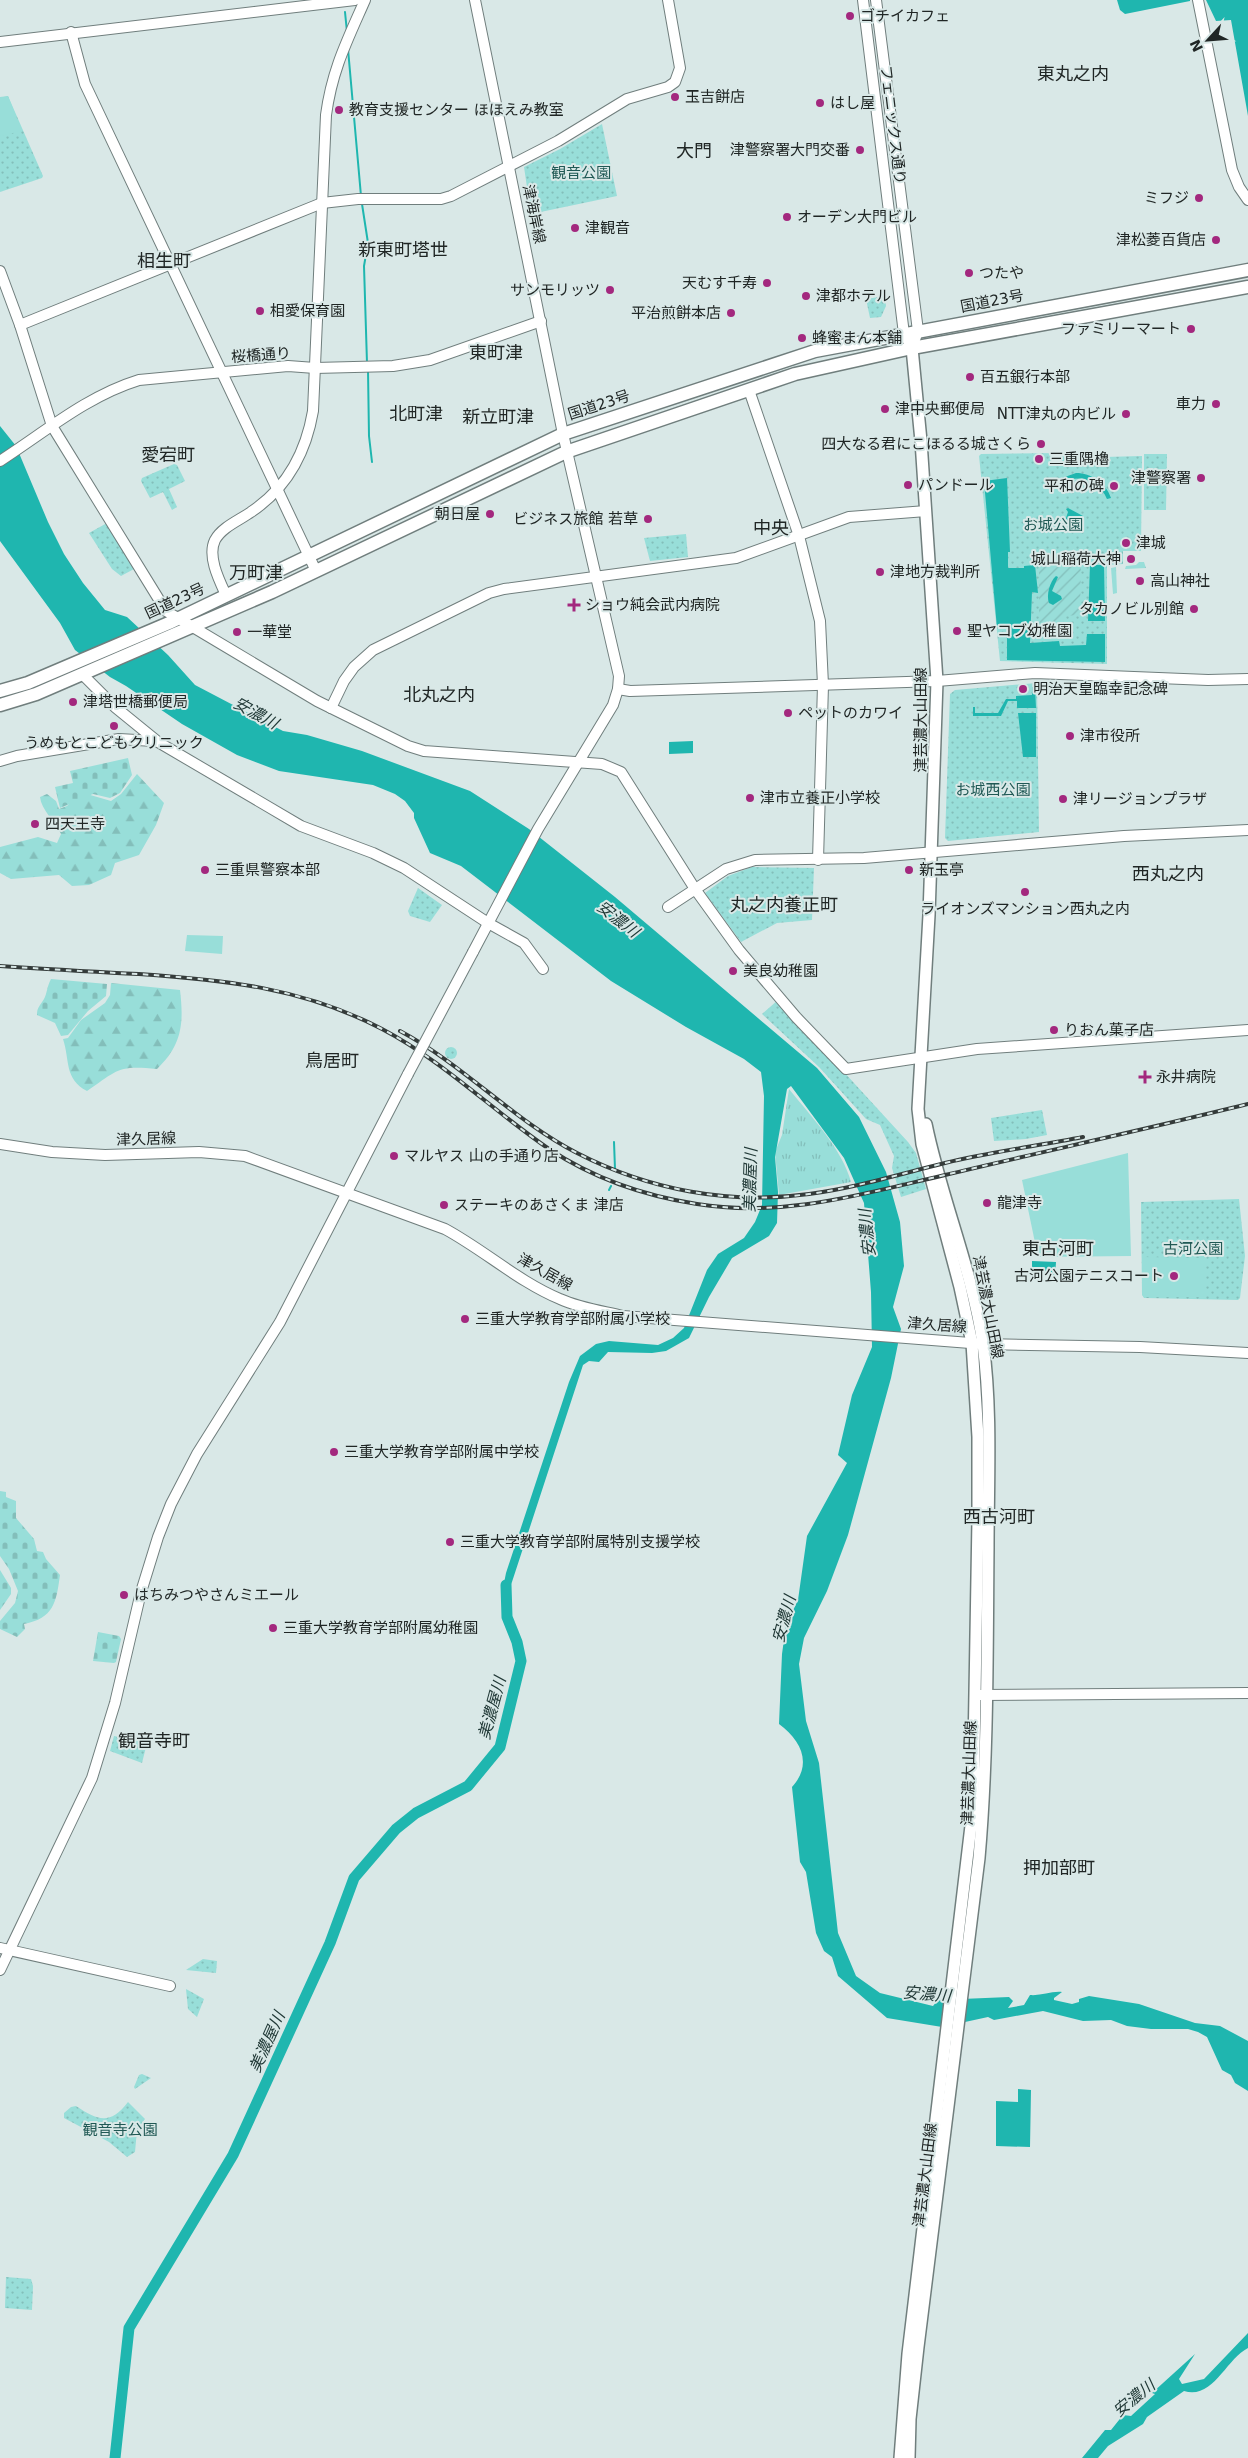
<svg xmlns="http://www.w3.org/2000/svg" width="1248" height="2458" font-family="'DejaVu Sans','Noto Sans JP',sans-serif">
	<defs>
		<pattern id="grass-tufts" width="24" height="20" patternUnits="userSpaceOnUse" patternTransform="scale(1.25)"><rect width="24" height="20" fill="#98ded9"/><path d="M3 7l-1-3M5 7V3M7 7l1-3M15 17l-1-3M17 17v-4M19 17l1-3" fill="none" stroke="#83beba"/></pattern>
		<pattern id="forest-firs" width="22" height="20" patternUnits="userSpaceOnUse" patternTransform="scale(1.25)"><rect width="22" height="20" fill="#98ded9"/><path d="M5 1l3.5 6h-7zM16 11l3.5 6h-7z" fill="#83beba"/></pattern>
		<pattern id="cemetery-stones" width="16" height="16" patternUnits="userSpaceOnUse" patternTransform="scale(1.25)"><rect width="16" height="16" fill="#98ded9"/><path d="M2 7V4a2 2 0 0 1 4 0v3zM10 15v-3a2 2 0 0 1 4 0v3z" fill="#83beba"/></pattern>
		<pattern id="park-dots" width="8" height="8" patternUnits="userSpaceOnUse" patternTransform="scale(1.25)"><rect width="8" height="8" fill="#98ded9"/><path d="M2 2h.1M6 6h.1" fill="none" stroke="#83beba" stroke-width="1.8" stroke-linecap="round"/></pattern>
		<pattern id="garden-furrows" width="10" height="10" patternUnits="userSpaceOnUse" patternTransform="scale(1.25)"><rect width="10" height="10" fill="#98ded9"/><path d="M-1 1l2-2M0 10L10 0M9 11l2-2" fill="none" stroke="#83beba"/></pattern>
	</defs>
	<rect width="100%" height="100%" fill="#d9e8e7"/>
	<path fill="url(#grass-tufts)" d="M789,1089C810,1115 843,1150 851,1182L779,1195L775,1152L782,1135Z"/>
	<g fill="url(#forest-firs)">
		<path d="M1139,562H1144L1146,568L1125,569L1126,566L1136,565Z"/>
		<path d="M1116,567L1117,593L1113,594L1111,568Z"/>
		<path d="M137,774L164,803L156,825L139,855L115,863L111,875L89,885L72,886L59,875L11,879L0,873V847L38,837L57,843L61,834C56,822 41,810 40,797L47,794L56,801L59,809L67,806L80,792L111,801L121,794Z"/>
		<path d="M111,983L180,990C184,1024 182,1045 157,1069C117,1065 118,1070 87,1091C64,1079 70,1060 63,1039L68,1038L81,1020L105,1003L110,995Z"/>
	</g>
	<g fill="url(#cemetery-stones)">
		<path d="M128,758L132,775L120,793L110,798L93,794L60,808L55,787L73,783L70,771Z"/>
		<path d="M51,979L107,984L106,996L88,1011L68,1035L61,1036L55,1023L37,1015C37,1007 40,1006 44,999C47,994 47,986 51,979Z"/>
		<path d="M0,1491L6,1492V1497L16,1501V1518L34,1539L37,1551L43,1552L46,1559L60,1575C56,1603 54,1618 24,1624L25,1629L17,1637L0,1629V1621L15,1603L18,1591L9,1569L0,1556Z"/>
		<path d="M0,1570L11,1588V1594L0,1610Z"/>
		<path d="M98,1632L119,1636L121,1639L116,1662L114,1663L93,1661Z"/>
	</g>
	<g fill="url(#park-dots)">
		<path d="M8,96L43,176L42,178L0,192V97Z"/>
		<path d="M602,124L617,196L531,214L524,167L560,149Z"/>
		<path d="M885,296L886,306L881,317L870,318L866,299Z"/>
		<path d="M1061,453L1066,458L1142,456L1141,551H1123V564L1107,565V664L1000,661L979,456L981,454Z"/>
		<path d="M1144,454H1167L1166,510H1144Z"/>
		<path d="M174,464L177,465L185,481L169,489L177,507L172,510L163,492L150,498L141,481L142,478Z"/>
		<path d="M107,523L134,569L121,576L112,569L89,533Z"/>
		<path d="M686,534L688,557L650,561L644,538Z"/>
		<path d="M1037,683L1039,832L948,841L945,838L950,694L955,690Z"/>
		<path d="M752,867L814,868L812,920L777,923L741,942L705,893L728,876Z"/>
		<path d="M418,888L442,905L430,922L410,916L408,911Z"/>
		<path d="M778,1000L908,1142L916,1153L926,1189L901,1197L892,1168L894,1156L880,1125L866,1119L819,1067L762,1014Z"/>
		<circle cx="451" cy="1053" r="6"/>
		<path d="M1042,1110L1047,1135L1026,1139L994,1141L991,1118Z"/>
		<path d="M1239,1199L1245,1256L1240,1298L1238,1300L1144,1298L1142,1295L1141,1202Z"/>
		<path d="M114,1736L144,1742L143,1746L146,1747L142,1763L110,1751Z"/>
		<path d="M203,1959L217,1961L216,1973L186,1970Z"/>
		<path d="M186,1989L204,1999L197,2017L188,2009Z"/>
		<path d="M142,2074L151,2078L135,2089L134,2087L139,2075Z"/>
		<path d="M128,2102L145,2119L137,2130L135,2152L127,2157L109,2142L64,2118V2113L71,2107L76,2106C97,2120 110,2126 128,2102Z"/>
		<path d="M6,2277L31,2279L33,2286L32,2310L5,2308Z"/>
	</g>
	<path fill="url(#garden-furrows)" d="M1081,564L1080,615L1063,616L1064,634L1039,633V567Z"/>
	<g fill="#98ded9">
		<path d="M8,96L22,131L0,136V98Z"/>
		<path d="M187,935L223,936L222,954L185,951Z"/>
		<path d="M1128,1153L1131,1256L1038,1257L1022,1180Z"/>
		<path d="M1142,1257L1206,1258V1297H1144L1142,1294Z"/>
	</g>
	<g fill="#1fb6af">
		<path d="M1117,0H1190V1L1125,14L1120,10Z"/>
		<path d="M1206,0H1248V116L1231,20L1216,21Z"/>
		<path d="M0,426L16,446L48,522L64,554L83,583L105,610L127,617L168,655L195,685L283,731L307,735L362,751L470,791L529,829L615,897L817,1068L859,1117L886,1172L900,1222L904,1266L893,1307L901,1329L891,1378L848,1535L827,1591L804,1638L799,1664L806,1721L819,1763L838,1933L856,1976L880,1993L933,2006L938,2000L1009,1997L1013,2001L1008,2008L1024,2005L1030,1995C1041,1996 1051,1991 1062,1992L1054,1998V2000L1072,2004L1079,2002V1999L1089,1996L1139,2004L1195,2023L1220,2026L1248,2041V2091L1235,2083L1231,2075L1222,2070L1207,2037L1198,2032L1188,2029H1151L1127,2026L1111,2020L1083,2021L1043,2011L994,2020L988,2017L942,2027L887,2018L838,1976L832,1957L824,1951L816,1933L806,1872L800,1862L792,1787C813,1764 801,1740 779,1724L782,1654L786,1625L798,1600L807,1536L847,1463L838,1455L852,1395L872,1347L871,1292L864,1203L844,1158L791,1086L787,1089L775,1157L778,1192L777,1223L769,1236L732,1258L709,1297L689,1338L666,1351L652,1353L608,1352L599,1362L589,1361L583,1365L510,1588L509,1599L501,1598L506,1573L569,1382L580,1356L596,1344L609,1341L658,1345L673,1338L684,1328L707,1270L718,1254L744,1238L755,1222L762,1205L764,1096L761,1072L744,1059L686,1027L611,981L461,866L430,853L414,818V813L405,801L395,794L373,785L279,771L237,755L182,724L126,686L110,677L75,650L60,623L0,541Z"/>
		<path d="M1076,473C1091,473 1106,483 1111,498L1107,499C1100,482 1081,473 1064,482L1062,478Z"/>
		<path d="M1007,478L1010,552H1008V568H1024V566L1035,565L1038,593L1032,592L1030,643L1059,641L1060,646L1086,645L1087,634H1105V662L1007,660V628H997L984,481Z"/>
		<path d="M1068,508L1083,516V519L1068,527L1066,518L1068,512L1066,509Z"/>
		<path d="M1090,565H1104L1105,621H1088Z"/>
		<path d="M1056,576L1058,577L1052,591L1061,596L1062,599L1053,605L1049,603C1046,595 1050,581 1056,576Z"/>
		<path d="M1032,687H1035L1036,708H1017V701H1008L1001,716H973V707H975V713H998L1006,699H1016V696L1032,695Z"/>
		<path d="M1018,713H1036V757H1023Z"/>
		<path d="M693,741V753L669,754V742Z"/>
		<path d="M1032,1261L1056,1262L1055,1276L1032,1275Z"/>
		<path d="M1018,2089L1031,2090L1030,2147L996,2146V2101L1018,2102Z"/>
		<path d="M1248,2333V2348C1226,2359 1213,2400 1184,2391L1147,2417L1143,2424L1108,2446L1098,2458H1082L1105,2430H1111L1123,2415L1131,2416L1155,2394L1152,2393L1195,2354L1179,2379L1182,2384L1204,2379Z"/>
	</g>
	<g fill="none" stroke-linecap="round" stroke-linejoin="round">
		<g stroke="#1fb6af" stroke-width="2">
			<path d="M345,12L347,32"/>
			<path d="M348,49L361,196"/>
			<path d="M362,204L368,243L364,266L367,363"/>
			<path d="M368,370L369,436L372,462"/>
			<path d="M614,1142L615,1169"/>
			<path d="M609,1190L611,1186"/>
		</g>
		<path stroke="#1fb6af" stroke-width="11" d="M115,2458L129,2328L233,2155L330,1943L354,1878L396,1829L416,1813L468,1786L500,1747L521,1661L517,1642L507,1617L506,1585"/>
		<g stroke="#707e7d" stroke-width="12">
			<g id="secondary">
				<path d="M863,0L904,334L912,348"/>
				<path d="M876,0L918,331L912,348"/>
				<path d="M1198,0L1232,170L1239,187L1248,200"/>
				<path d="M71,32L85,84L316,571"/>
				<path d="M0,42L355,0"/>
				<path d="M0,271L20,325L52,426L166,611L317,701L408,746L424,751L602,764L621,772L695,889L739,950L796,1017L846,1069L977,1049L1248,1030"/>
				<path d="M20,325L322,203L358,199H441L451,196L558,141L627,99L668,87L675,82L680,68L668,0"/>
				<path d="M749,390L799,536L820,621L823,685L818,860"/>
				<path d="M0,461C45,432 87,396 139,380L288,366L315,368L393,366L430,360L541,321"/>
				<path d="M226,595C219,580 207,556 215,540C222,527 240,520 251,512C287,488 306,452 313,411L326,115C332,70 347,41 365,0"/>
				<path d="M82,674L115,707L158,742L301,826L373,853L404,868L488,923L524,943L543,969"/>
				<path d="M618,689L630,691L937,681L1035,673L1208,680L1248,679"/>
				<path d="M331,708L344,681L354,667L373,650L489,593L504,589L736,558L849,517L926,511"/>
				<path d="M0,761L17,756L119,739L154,741"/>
				<path d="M668,907L726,869L755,860L864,858L1124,836L1248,830"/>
				<path d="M473,952L538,829L613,705L618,689L619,676L563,434L475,0"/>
				<path d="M0,1144L52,1152L105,1155L199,1152L245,1156L445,1229C484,1250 519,1282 560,1299C580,1308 602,1311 623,1316L983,1344L1140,1347L1248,1353"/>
				<path d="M979,1695L1248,1693"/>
				<path d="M0,1948L170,1986"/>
				<path d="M0,1970L92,1778L115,1703L141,1592L158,1537L171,1504L197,1454L280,1322L408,1074"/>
			</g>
		</g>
		<g stroke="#707e7d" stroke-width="14">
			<g id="primary">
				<path d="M900,2458L908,2354L973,1809L978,1519V1437L972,1343L960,1287L922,1144L918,1109L929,915L937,681L921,441L912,348"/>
				<path d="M909,2458L910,2419L918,2347L979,1858C988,1755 987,1651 988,1548C988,1481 992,1410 983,1344C972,1269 941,1198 926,1124"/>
			</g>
		</g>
		<g stroke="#707e7d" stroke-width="15">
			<g id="highway">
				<path d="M0,691L28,683L169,623L563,434L815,351L1248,270"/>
				<path d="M0,705L36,694L272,592L566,452L795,374L912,348L1248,287"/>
			</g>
		</g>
		<use href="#secondary" stroke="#fff" stroke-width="10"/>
		<use href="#primary" stroke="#fff" stroke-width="11"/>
		<use href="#highway" stroke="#fff" stroke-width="12"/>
		<g stroke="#343b3a" stroke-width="4">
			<g id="rail">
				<path d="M0,966C46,969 93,972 139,974C226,980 304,988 382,1029C443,1061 492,1110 549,1149C593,1178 645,1196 697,1204C783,1218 862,1194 945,1175C1046,1151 1147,1129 1248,1104"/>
				<path d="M400,1031C464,1065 513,1120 577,1153C649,1190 729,1205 809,1194C855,1188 900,1174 945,1163C991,1152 1037,1146 1083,1137"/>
			</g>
		</g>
		<use href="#rail" stroke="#d9e8e7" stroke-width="2" stroke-dasharray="5.5" stroke-linecap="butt"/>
		<g stroke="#707e7d" stroke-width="12" stroke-linecap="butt">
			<path id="secondary-bridge" d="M408,1074L473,952"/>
		</g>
		<use href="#secondary-bridge" stroke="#fff" stroke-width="10"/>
	</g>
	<g fill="#a3287e" stroke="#d9e8e7" stroke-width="2">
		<circle cx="850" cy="16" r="5"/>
		<circle cx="675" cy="97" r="5"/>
		<circle cx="820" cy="103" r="5"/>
		<circle cx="339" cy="110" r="5"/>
		<circle cx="860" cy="150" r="5"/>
		<circle cx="1199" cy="198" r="5"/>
		<circle cx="787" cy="217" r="5"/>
		<circle cx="575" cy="228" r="5"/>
		<circle cx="1216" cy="240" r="5"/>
		<circle cx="969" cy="273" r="5"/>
		<circle cx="767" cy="283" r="5"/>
		<circle cx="610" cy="290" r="5"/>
		<circle cx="806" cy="296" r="5"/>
		<circle cx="260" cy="311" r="5"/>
		<circle cx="731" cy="313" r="5"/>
		<circle cx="1191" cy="329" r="5"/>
		<circle cx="802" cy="338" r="5"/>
		<circle cx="970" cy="377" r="5"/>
		<circle cx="1216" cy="404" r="5"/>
		<circle cx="885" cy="409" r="5"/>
		<circle cx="1126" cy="414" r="5"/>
		<circle cx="1041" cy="444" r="5"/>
		<circle cx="1039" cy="459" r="5"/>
		<circle cx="1201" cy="478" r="5"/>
		<circle cx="908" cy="485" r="5"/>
		<circle cx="1114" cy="486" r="5"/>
		<circle cx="490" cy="514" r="5"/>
		<circle cx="648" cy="519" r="5"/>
		<circle cx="1126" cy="543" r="5"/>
		<circle cx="1131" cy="559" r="5"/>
		<circle cx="880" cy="572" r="5"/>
		<circle cx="1140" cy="581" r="5"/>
		<path d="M571.5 597.5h5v5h5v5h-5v5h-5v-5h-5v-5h5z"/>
		<circle cx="1194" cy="609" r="5"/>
		<circle cx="957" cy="631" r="5"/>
		<circle cx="237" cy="632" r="5"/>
		<circle cx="1023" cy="689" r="5"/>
		<circle cx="73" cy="702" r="5"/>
		<circle cx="788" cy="713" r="5"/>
		<circle cx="114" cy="726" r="5"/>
		<circle cx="1070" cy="736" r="5"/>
		<circle cx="750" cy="798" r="5"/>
		<circle cx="1063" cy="799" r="5"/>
		<circle cx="35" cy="824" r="5"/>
		<circle cx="205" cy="870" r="5"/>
		<circle cx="909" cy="870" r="5"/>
		<circle cx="1025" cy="892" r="5"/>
		<circle cx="733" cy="971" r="5"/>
		<circle cx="1054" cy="1030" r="5"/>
		<path d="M1142.5 1069.5h5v5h5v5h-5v5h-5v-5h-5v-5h5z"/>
		<circle cx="394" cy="1156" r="5"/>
		<circle cx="987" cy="1203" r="5"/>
		<circle cx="444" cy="1205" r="5"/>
		<circle cx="1174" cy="1276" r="5"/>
		<circle cx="465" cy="1319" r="5"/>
		<circle cx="334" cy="1452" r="5"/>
		<circle cx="450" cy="1542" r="5"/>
		<circle cx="124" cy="1595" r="5"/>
		<circle cx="273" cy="1628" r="5"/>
	</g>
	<g text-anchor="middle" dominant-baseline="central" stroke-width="4" stroke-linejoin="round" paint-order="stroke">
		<g font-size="15" fill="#202625" stroke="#d9e8e7" text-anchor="start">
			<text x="860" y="16">ゴチイカフェ</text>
			<text x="685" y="97">玉吉餅店</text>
			<text x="830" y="103">はし屋</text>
			<text x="349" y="110">教育支援センター ほほえみ教室</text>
			<text x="850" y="150" text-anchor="end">津警察署大門交番</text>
			<text x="1189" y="198" text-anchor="end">ミフジ</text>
			<text x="797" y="217">オーデン大門ビル</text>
			<text x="585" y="228">津観音</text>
			<text x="1206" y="240" text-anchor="end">津松菱百貨店</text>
			<text x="979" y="273">つたや</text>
			<text x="757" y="283" text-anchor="end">天むす千寿</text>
			<text x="600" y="290" text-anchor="end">サンモリッツ</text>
			<text x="816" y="296">津都ホテル</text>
			<text x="270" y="311">相愛保育園</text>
			<text x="721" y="313" text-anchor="end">平治煎餅本店</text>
			<text x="1181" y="329" text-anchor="end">ファミリーマート</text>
			<text x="812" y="338">蜂蜜まん本舗</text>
			<text x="980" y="377">百五銀行本部</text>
			<text x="1206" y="404" text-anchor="end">車力</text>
			<text x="895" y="409">津中央郵便局</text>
			<text x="1116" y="414" text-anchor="end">NTT津丸の内ビル</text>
			<text x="1031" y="444" text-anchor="end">四大なる君にこほるる城さくら</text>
			<text x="1049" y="459">三重隅櫓</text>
			<text x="1191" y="478" text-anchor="end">津警察署</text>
			<text x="918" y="485">パンドール</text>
			<text x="1104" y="486" text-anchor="end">平和の碑</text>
			<text x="480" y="514" text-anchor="end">朝日屋</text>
			<text x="638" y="519" text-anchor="end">ビジネス旅館 若草</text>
			<text x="1136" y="543">津城</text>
			<text x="1121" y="559" text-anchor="end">城山稲荷大神</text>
			<text x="890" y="572">津地方裁判所</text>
			<text x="1150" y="581">高山神社</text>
			<text x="585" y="605">ショウ純会武内病院</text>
			<text x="1184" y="609" text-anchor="end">タカノビル別館</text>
			<text x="967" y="631">聖ヤコブ幼稚園</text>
			<text x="247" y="632">一華堂</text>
			<text x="1033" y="689">明治天皇臨幸記念碑</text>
			<text x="83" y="702">津塔世橋郵便局</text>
			<text x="798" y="713">ペットのカワイ</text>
			<text x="1080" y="736">津市役所</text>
			<text x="114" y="743" text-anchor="middle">うめもとこどもクリニック</text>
			<text x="760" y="798">津市立養正小学校</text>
			<text x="1073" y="799">津リージョンプラザ</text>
			<text x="45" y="824">四天王寺</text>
			<text x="215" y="870">三重県警察本部</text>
			<text x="919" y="870">新玉亭</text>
			<text x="1025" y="909" text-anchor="middle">ライオンズマンション西丸之内</text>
			<text x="743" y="971">美良幼稚園</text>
			<text x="1064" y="1030">りおん菓子店</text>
			<text x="1156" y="1077">永井病院</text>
			<text x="404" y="1156">マルヤス 山の手通り店</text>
			<text x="997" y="1203">龍津寺</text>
			<text x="454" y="1205">ステーキのあさくま 津店</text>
			<text x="1164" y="1276" text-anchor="end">古河公園テニスコート</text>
			<text x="475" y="1319">三重大学教育学部附属小学校</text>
			<text x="344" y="1452">三重大学教育学部附属中学校</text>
			<text x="460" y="1542">三重大学教育学部附属特別支援学校</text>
			<text x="134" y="1595">はちみつやさんミエール</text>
			<text x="283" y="1628">三重大学教育学部附属幼稚園</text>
		</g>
		<g font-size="15" fill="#202625" stroke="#d9e8e7">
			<text transform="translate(893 125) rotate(83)">フェニックス通り</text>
			<text transform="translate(534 214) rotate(78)">津海岸線</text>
			<text transform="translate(992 301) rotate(-11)">国道23号</text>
			<text transform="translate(261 355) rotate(-4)">桜橋通り</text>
			<text transform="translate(599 405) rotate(-18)">国道23号</text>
			<text transform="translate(175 601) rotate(-25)">国道23号</text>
			<text transform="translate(921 720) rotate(-90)">津芸濃大山田線</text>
			<text transform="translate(146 1139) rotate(-2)">津久居線</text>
			<text transform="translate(545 1272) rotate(29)">津久居線</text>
			<text transform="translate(988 1307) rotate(79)">津芸濃大山田線</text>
			<text transform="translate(937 1325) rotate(4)">津久居線</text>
			<text transform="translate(969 1773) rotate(-88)">津芸濃大山田線</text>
			<text transform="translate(925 2175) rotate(-83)">津芸濃大山田線</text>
		</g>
		<g font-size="15" fill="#205955" stroke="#d9e8e7">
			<text x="581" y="173">観音公園</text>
			<text x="1053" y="525">お城公園</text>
			<text x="993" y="790">お城西公園</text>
			<text x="1193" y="1249">古河公園</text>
			<text x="120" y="2130">観音寺公園</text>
		</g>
		<g font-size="16" font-style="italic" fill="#213937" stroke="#d9e8e7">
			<text transform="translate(256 713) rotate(29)">安濃川</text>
			<text transform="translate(618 919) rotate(38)">安濃川</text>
			<text transform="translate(750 1180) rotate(-88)">美濃屋川</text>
			<text transform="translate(867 1233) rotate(-96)">安濃川</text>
			<text transform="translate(784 1619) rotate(-75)">安濃川</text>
			<text transform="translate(492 1708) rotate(-75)">美濃屋川</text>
			<text transform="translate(927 1994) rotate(5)">安濃川</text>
			<text transform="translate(267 2042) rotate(-66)">美濃屋川</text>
			<text transform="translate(1134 2398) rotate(-39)">安濃川</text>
		</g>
		<g font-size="18" fill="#202625" stroke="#d9e8e7">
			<text x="1073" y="73">東丸之内</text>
			<text x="694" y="150">大門</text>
			<text x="403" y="249">新東町塔世</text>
			<text x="164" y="260">相生町</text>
			<text x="496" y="352">東町津</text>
			<text x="416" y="413">北町津</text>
			<text x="498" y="416">新立町津</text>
			<text x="168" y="454">愛宕町</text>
			<text x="771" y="527">中央</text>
			<text x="256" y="572">万町津</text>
			<text x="439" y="694">北丸之内</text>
			<text x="1168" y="873">西丸之内</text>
			<text x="784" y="904">丸之内養正町</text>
			<text x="332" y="1060">鳥居町</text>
			<text x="1058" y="1248">東古河町</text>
			<text x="999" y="1516">西古河町</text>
			<text x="154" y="1740">観音寺町</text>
			<text x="1059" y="1867">押加部町</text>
		</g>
	</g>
	<g transform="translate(1208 40) rotate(244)" stroke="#d9e8e7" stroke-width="4" paint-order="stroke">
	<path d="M0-4L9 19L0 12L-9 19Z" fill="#202625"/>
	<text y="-8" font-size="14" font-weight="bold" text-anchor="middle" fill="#202625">N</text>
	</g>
</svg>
